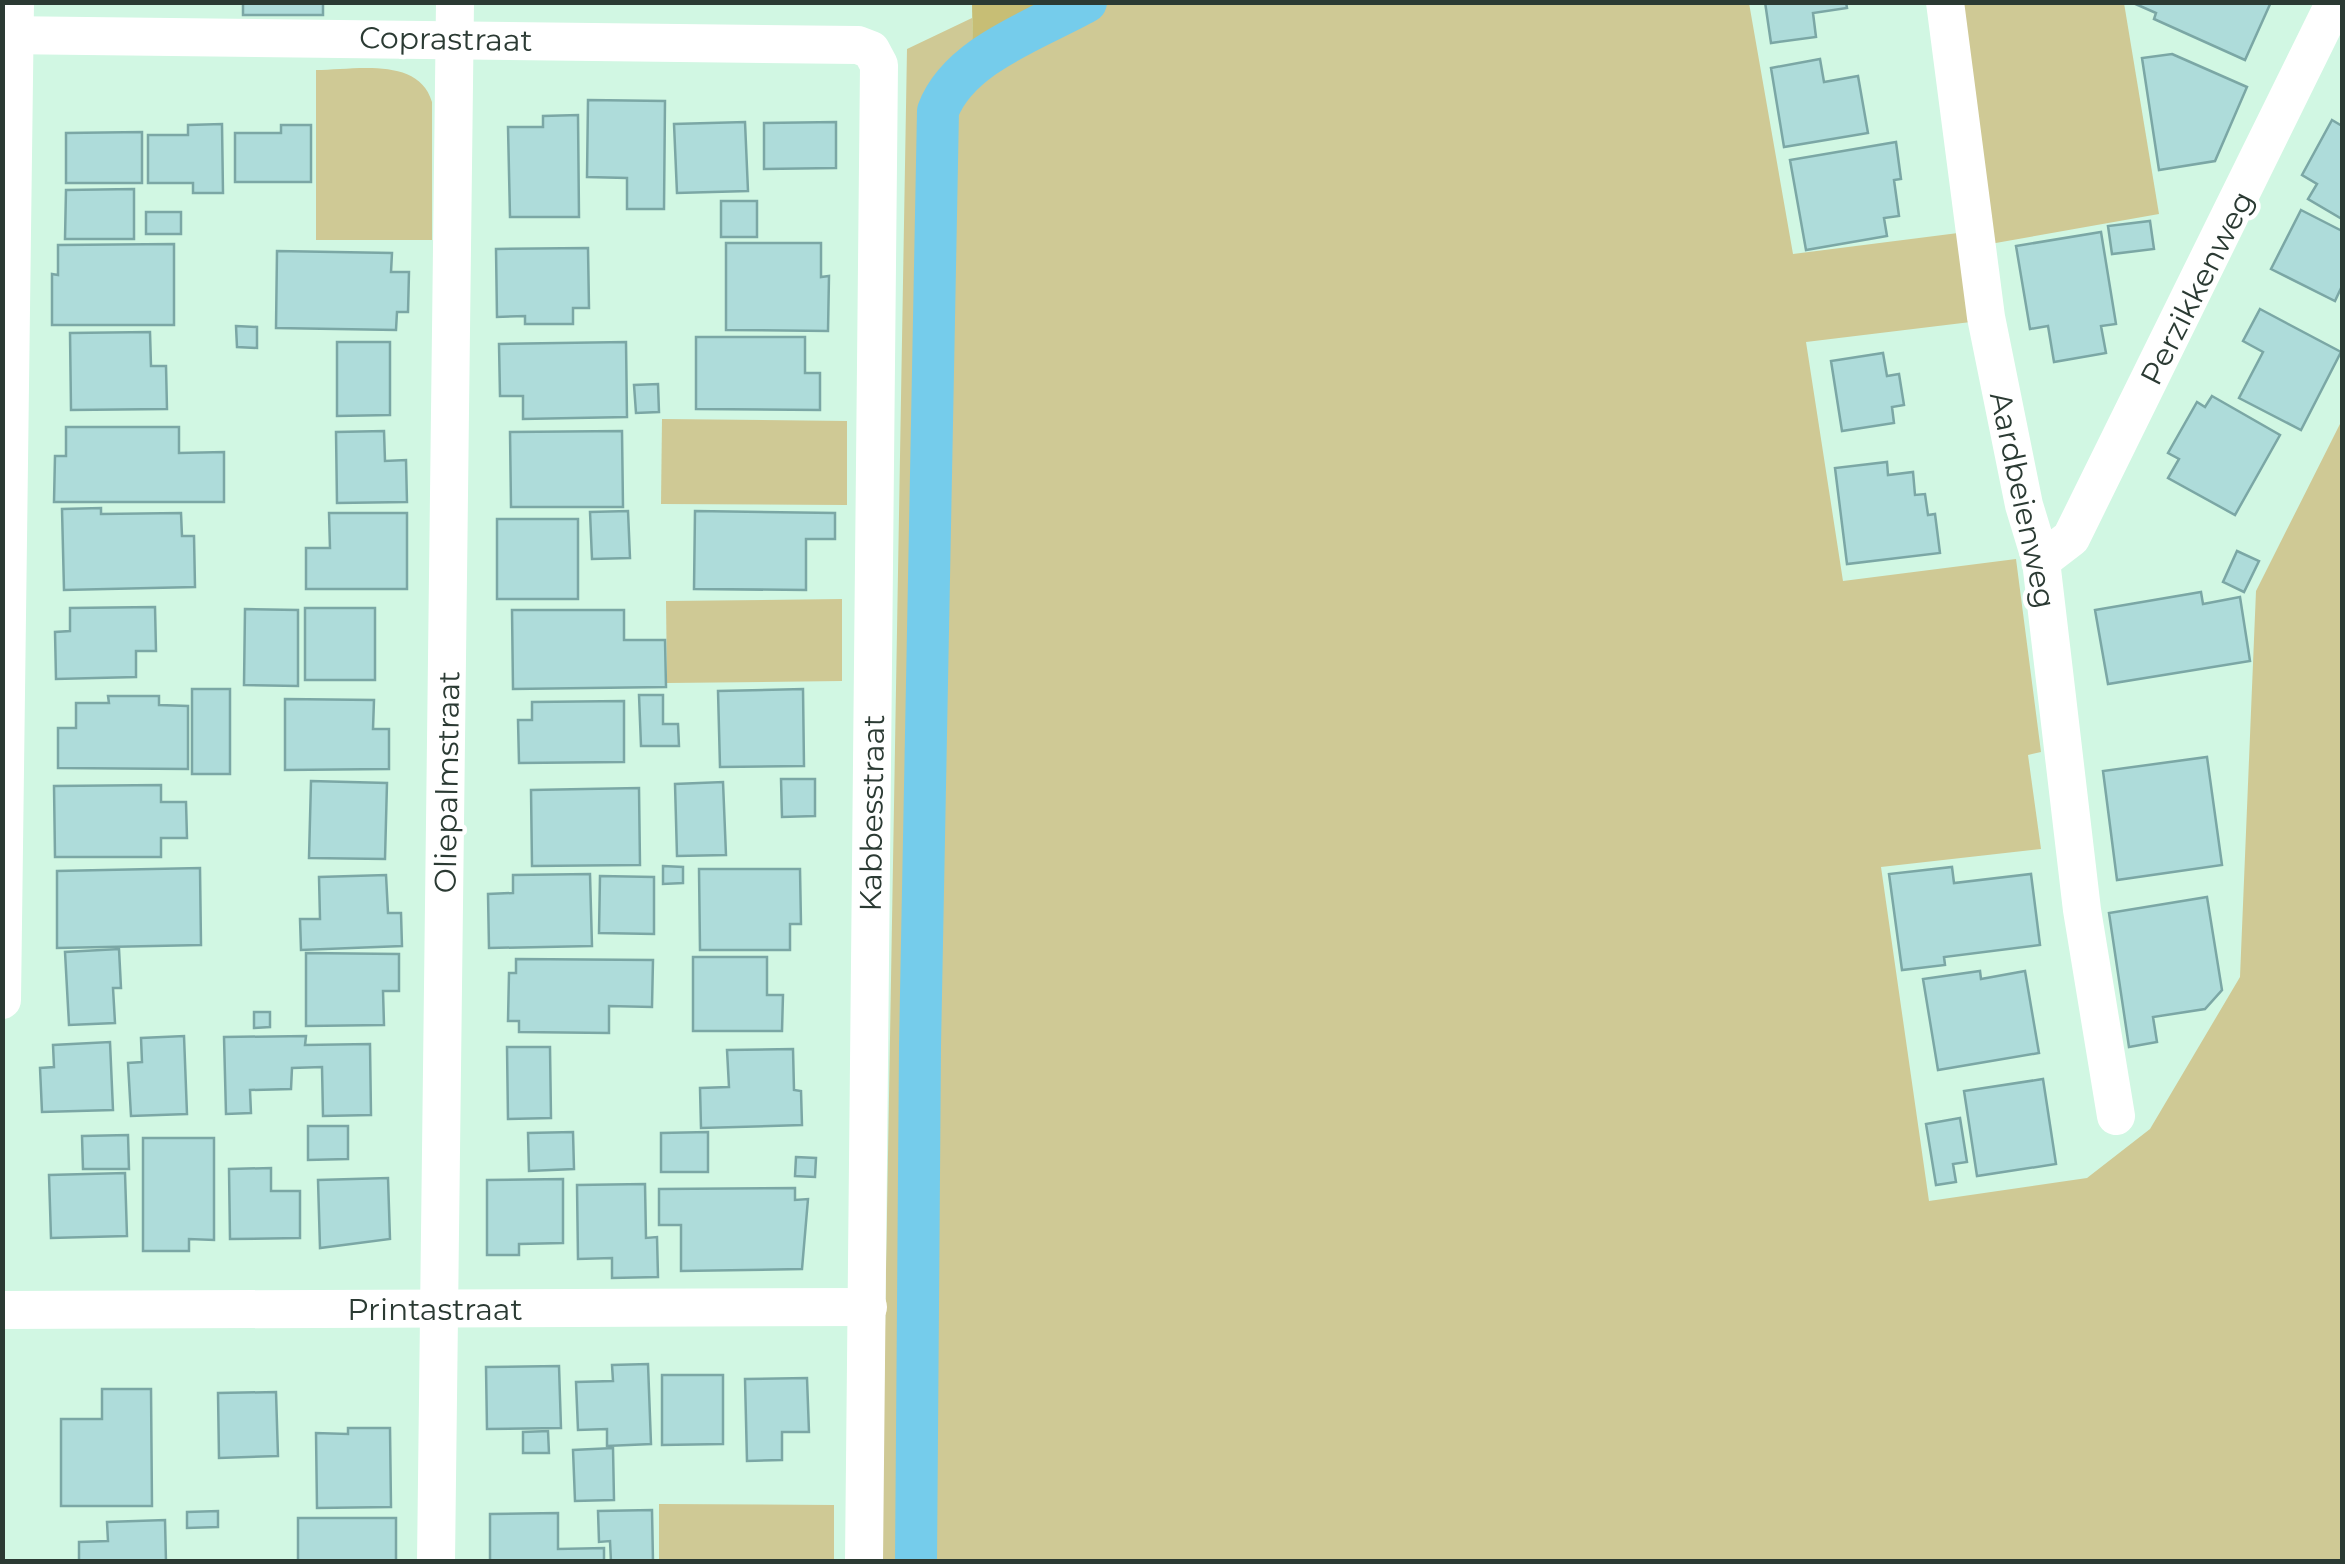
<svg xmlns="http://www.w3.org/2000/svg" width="2345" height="1564" font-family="Montserrat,sans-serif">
	<rect width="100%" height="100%" fill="#d1f7e3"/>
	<g fill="#cfc995">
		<path d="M1086,3H1749L1793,254L1966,232L1979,321L1806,342L1843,581L2016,559L2041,752L2028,755L2041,849L1881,867L1929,1201L2087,1178L2150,1129L2240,977L2256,591L2342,420V1561L881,1562L907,49L972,18L974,65Z"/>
		<path d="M1954,3H2124L2159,214L1990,244Z"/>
		<path d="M316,70C354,70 419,56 432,102V240H316Z"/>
		<path d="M662,419L847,421V505L661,504Z"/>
		<path d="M842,599V681L667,683L666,601Z"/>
		<path d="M659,1504L834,1505V1561H659Z"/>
	</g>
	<path fill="#c7be75" d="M972,3V2L1086,3L973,65Z"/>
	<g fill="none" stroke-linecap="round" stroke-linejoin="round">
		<path stroke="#75cceb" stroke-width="42" d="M916,1562L920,1046L938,111C959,55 1036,30 1086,2"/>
	</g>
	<g fill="#aedcda" stroke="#7ba7a5" stroke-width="2.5">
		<rect x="243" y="2" width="80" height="13"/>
		<path d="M1765,2H1846L1847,8L1813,13L1816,37L1771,43Z"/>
		<path d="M2131,2H2271L2245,60L2154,19L2156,13Z"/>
		<path d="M2172,54L2247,87L2215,161L2159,170L2142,58Z"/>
		<path d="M1820,59L1824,82L1858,76L1868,133L1784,147L1771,68Z"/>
		<path d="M588,100L665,101L664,209H627V178L587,177Z"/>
		<path d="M578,115L579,217H510L508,127H543V116Z"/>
		<path d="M2332,120L2342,126V219L2308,199L2317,184L2302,175Z"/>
		<path d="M745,122L748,191L677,193L674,124Z"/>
		<path d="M836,122V168L764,169V123Z"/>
		<path d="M222,124L223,193H193V183H148V135H188V125Z"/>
		<path d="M281,125H311V182H235V133H281Z"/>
		<path d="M142,132V183H66V133Z"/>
		<path d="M1896,142L1901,179L1894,180L1899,216L1884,218L1887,236L1806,250L1790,160Z"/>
		<path d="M134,189V239H65L66,190Z"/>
		<rect x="721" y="201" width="36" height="36"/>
		<path d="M2301,210L2342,231V286L2335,301L2271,269Z"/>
		<rect x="146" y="212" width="35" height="22"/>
		<path d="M2150,221L2154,249L2112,254L2108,226Z"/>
		<path d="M2101,232L2116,324L2101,326L2106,353L2054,362L2048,326L2030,329L2016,246Z"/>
		<path d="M726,243H821V277L829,276L828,331L726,330Z"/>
		<path d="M174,244V325H52V274L58,275V245Z"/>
		<path d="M588,248L589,308H573V324H525V316L497,317L496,249Z"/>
		<path d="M277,251L392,253L391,272H409L408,312H397L396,330L276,328Z"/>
		<path d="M2260,309L2341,352L2301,430L2239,398L2263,352L2243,341Z"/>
		<path d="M236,326L257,327V348L237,347Z"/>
		<path d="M150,332L151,366H166L167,409L71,410L70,333Z"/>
		<path d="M696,337H805V373H820V410L696,409Z"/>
		<path d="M337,342H390V415L337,416Z"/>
		<path d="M626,342L627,417L523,419V396H500L499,344Z"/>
		<path d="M1883,353L1887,376L1899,374L1904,405L1892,407L1894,423L1842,431L1831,361Z"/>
		<path d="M658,384L659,412L636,413L634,385Z"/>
		<path d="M2212,396L2280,435L2235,515L2168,478L2179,459L2168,453L2197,402L2205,407Z"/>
		<path d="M66,427H179V453L224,452V502H54L55,456H66Z"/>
		<path d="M384,431L385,461L406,460L407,502L337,503L336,432Z"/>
		<path d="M622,431L623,507H511L510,432Z"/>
		<path d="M1887,462L1888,475L1913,472L1915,495L1925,494L1928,515L1935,514L1940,553L1847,564L1835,468Z"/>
		<path d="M101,508V514L181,513L182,536H194L195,587L64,590L62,509Z"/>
		<path d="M628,511L630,558L592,559L590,512Z"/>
		<path d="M695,511L835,513V539H806V590L694,589Z"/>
		<path d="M329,513H407V589H306V548H330Z"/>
		<rect x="497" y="519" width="81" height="80"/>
		<path d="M2237,551L2259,561L2244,592L2223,582Z"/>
		<path d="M2201,592L2203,604L2240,597L2250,661L2108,684L2095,610Z"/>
		<path d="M155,607L156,651H136V677L56,679L55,632L70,631V608Z"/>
		<rect x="305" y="608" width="70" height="72"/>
		<path d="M245,609L298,610V686L244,685Z"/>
		<path d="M512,610H624V640H665L666,687L513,689Z"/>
		<rect x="192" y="689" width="38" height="85"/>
		<path d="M803,689L804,766L720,767L718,691Z"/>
		<path d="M639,695H663V724H678L679,746H641Z"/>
		<path d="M108,696H159V705L188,706V769L58,768V728H76V703H109Z"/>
		<path d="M285,699L374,700L373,729H389V769L285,770Z"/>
		<path d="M624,701V762L519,763L518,720H532V702Z"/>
		<path d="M2207,757L2222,865L2117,880L2103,771Z"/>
		<path d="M781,779H815V816L782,817Z"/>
		<path d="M311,781L387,783L385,859L309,858Z"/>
		<path d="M723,782L726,855L677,856L675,784Z"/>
		<path d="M161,785V802H186L187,838H161V857H55L54,786Z"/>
		<path d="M639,788L640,865L532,866L531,790Z"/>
		<path d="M663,866L683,867V883L663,884Z"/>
		<path d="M1952,867L1954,883L2031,874L2040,945L1944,957L1945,965L1902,970L1889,874Z"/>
		<path d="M200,868L201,945L57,948V871Z"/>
		<path d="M699,869H800L801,924H790V950H700Z"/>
		<path d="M590,874L592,946L489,948L488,894L513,893V875Z"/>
		<path d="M386,875L388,913H401L402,946L301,950L300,919H320L319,877Z"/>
		<path d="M600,876L654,877V934L599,933Z"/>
		<path d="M2207,897L2222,990L2205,1009L2153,1017L2157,1042L2129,1047L2109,913Z"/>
		<path d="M119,949L121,988H113L115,1023L69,1025L65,952Z"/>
		<path d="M306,953L399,954V991H383L384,1025L306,1026Z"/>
		<path d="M693,957H767V995H783L782,1031H693Z"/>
		<path d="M516,959L653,960L652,1007L609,1006V1033L519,1032V1021H508L509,973H516Z"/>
		<path d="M1980,971L1981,979L2025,971L2039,1053L1938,1070L1923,979Z"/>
		<path d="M254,1012H270V1027L254,1028Z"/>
		<path d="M184,1036L187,1114L131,1116L128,1063L142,1062L141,1038Z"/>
		<path d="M306,1036L305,1045L370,1044L371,1115L323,1116L322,1067L292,1068L291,1089L250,1090L251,1113L226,1114L224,1037Z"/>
		<path d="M110,1042L113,1110L42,1112L40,1068L54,1067L53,1045Z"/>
		<path d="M507,1047H550L551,1118L508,1119Z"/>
		<path d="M793,1049L794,1090L801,1091L802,1125L701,1128L700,1088L729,1087L727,1050Z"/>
		<path d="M2043,1079L2056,1164L1977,1176L1964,1091Z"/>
		<path d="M1960,1118L1967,1162L1953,1164L1956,1182L1936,1185L1926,1124Z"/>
		<path d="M308,1126H348V1159L308,1160Z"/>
		<path d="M573,1132L574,1169L529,1171L528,1133Z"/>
		<path d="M708,1132V1172H661V1133Z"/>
		<path d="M128,1135L129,1169H83L82,1136Z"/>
		<path d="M143,1138H214V1240L189,1239V1251H143Z"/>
		<path d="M796,1157L816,1158L815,1177L795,1176Z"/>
		<path d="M271,1168V1191H300V1238L230,1239L229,1169Z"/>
		<path d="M125,1173L127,1236L51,1238L49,1175Z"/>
		<path d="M388,1178L390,1239L320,1248L318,1180Z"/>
		<path d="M563,1179V1243L519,1244V1255H487V1180Z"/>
		<path d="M645,1184L646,1238L657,1237L658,1277L612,1278V1258L578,1259L577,1185Z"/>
		<path d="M795,1188V1200L808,1199L802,1269L681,1271V1225H659V1189Z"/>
		<path d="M648,1364L651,1444L607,1446V1429L578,1430L576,1382L613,1381L612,1365Z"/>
		<path d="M559,1366L561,1428L487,1429L486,1367Z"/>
		<path d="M662,1375H723V1444L662,1445Z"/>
		<path d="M807,1378L809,1432H782V1460L747,1461L745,1379Z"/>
		<path d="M102,1389H151L152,1506H61V1419H102Z"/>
		<path d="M276,1392L278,1456L219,1458L218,1393Z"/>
		<path d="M348,1428H390L391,1507L317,1508L316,1433L348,1434Z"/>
		<path d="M548,1431L549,1453H523V1432Z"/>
		<path d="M613,1448L614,1500L575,1501L573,1450Z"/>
		<path d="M652,1510L653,1562H611L610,1541L599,1542L598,1511Z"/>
		<path d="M218,1511V1527L187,1528V1512Z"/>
		<path d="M558,1513V1549L604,1548V1562H490V1514Z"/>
		<rect x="298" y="1518" width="98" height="44"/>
		<path d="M165,1520L166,1562H79V1542L108,1541L107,1522Z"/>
	</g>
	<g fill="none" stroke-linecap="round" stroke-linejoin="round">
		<g stroke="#fff" stroke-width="38">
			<path d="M1945,2L1986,317L2024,505L2041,561L2082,910L2116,1116"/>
			<path d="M2,35L858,45L871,50L879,65L864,1562"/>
			<path d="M2041,561L2071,538L2335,2"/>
			<path d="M2,1000L15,2"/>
			<path d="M2,1310L868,1307"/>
			<path d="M436,1562L455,2"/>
		</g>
	</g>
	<g text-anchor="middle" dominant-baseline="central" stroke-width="9" stroke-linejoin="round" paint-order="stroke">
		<g font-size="30" fill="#2b3a33" stroke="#fff">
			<text transform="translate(446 39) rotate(1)">Coprastraat</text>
			<text transform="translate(2197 288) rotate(-63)">Perzikkenweg</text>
			<text transform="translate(2023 500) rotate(78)">Aardbeienweg</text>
			<text transform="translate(447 782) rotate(-89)">Oliepalmstraat</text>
			<text transform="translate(872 813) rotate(-89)">Kabbesstraat</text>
			<text x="435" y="1309">Printastraat</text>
		</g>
	</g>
	<rect width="2345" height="1564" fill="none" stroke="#2b3a33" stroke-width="10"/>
</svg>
